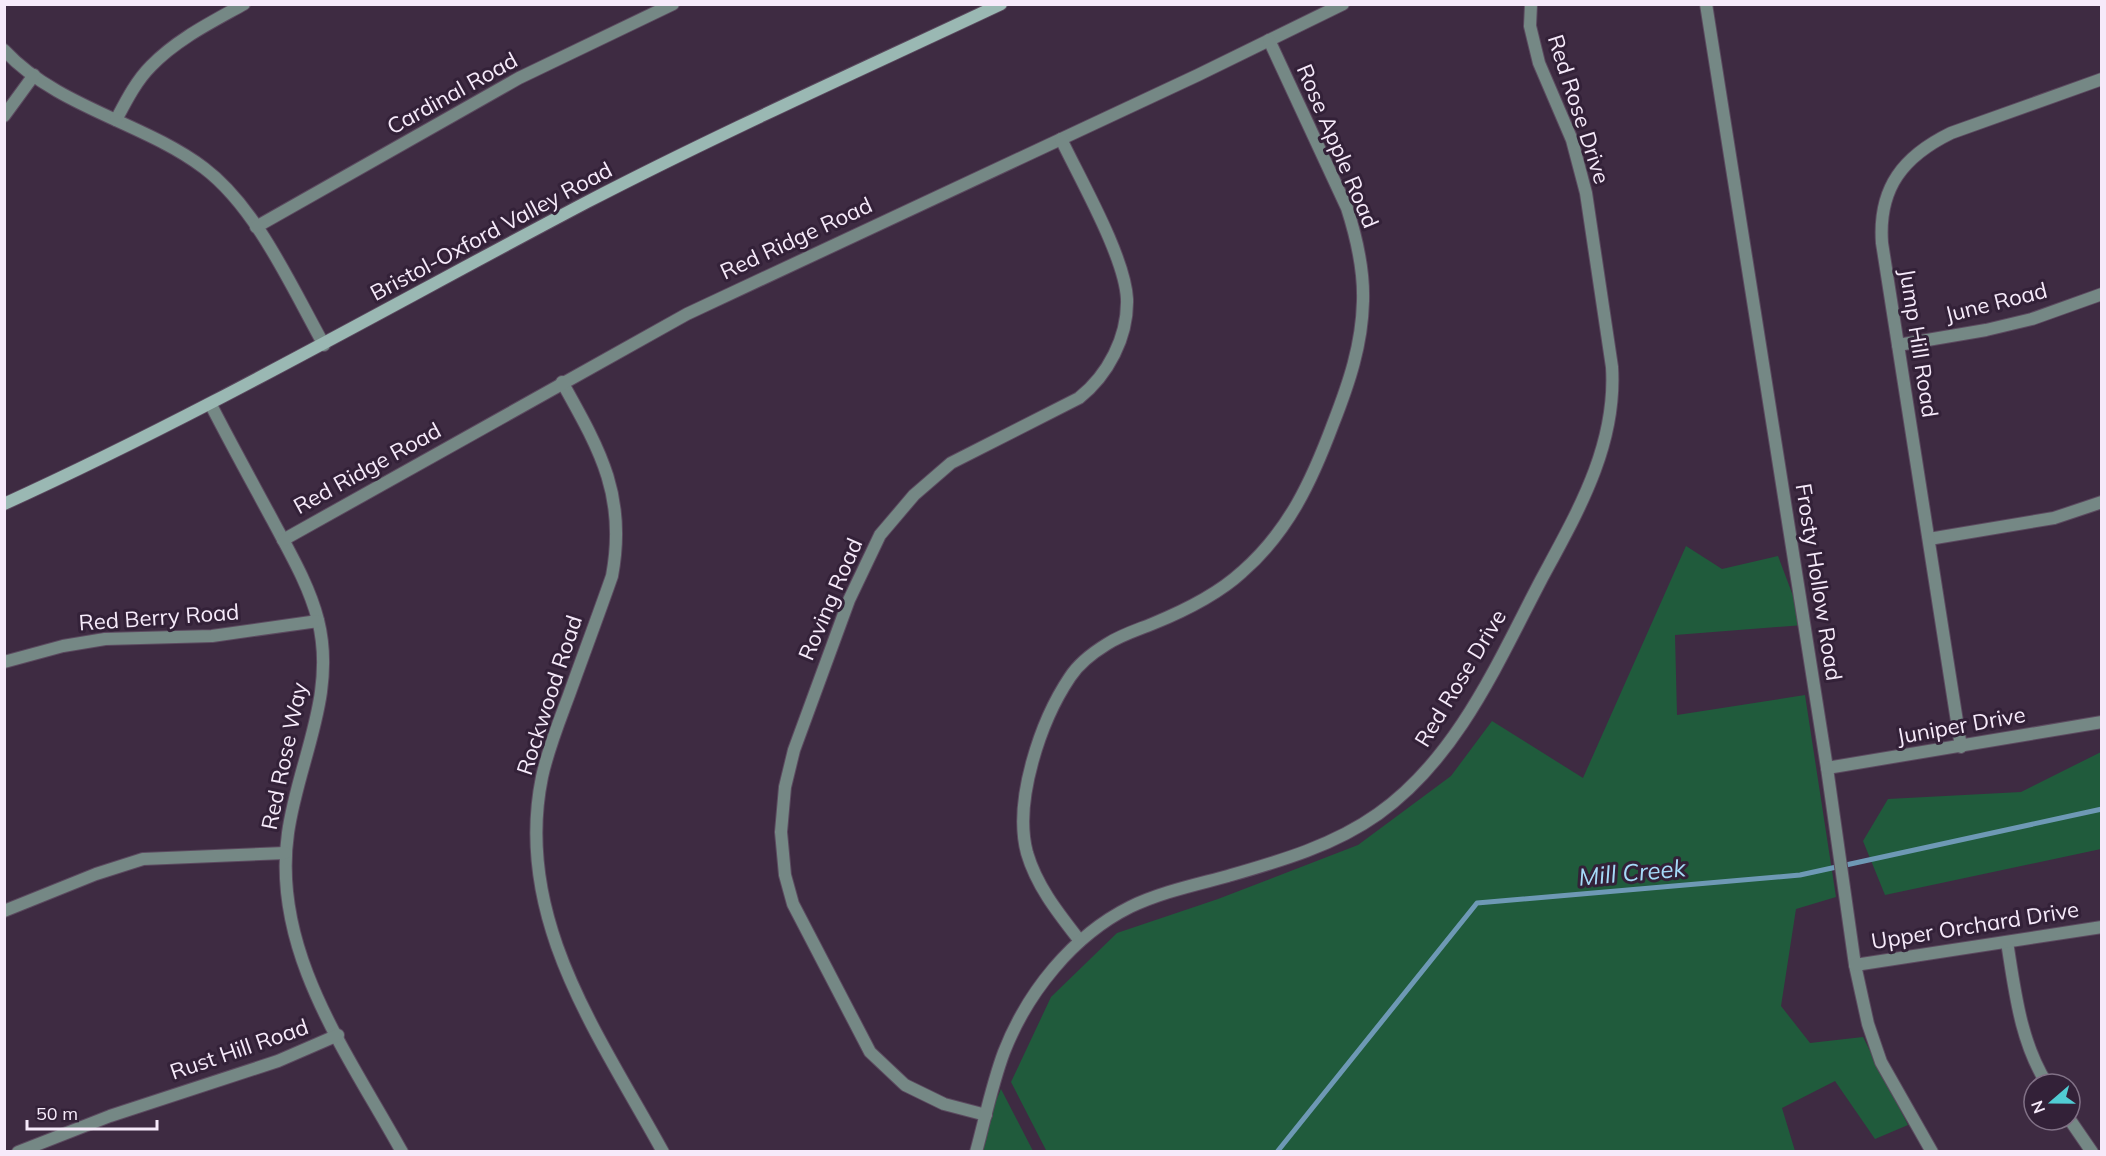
<svg xmlns="http://www.w3.org/2000/svg" width="2106" height="1156" font-family="Mulish,sans-serif">
	<rect width="100%" height="100%" fill="#3e2b42"/>
	<g fill="#205b3c">
		<path d="M1686,546L1722,569L1778,556L1804,625L1675,635L1677,715L1805,695L1836,897L1796,909L1781,1006L1810,1043L1863,1037L1908,1125L1875,1139L1835,1081L1782,1108L1795,1151L1047,1152L1011,1082L1051,997L1117,933L1218,899L1358,845L1451,776L1492,721L1583,778Z"/>
		<path d="M2101,752V849L1885,895L1863,841L1888,799L2021,792Z"/>
		<path d="M1001,1089L1033,1151H974Z"/>
	</g>
	<g fill="none" stroke-linecap="round" stroke-linejoin="round">
		<path stroke="#6e99b5" stroke-width="5" d="M1277,1152L1477,903L1800,875L2102,809"/>
		<g stroke="#5b4a5f" stroke-width="14">
			<g id="street">
				<path d="M1706,4L1827,768L1855,965L1868,1024L1881,1062L1932,1152"/>
				<path d="M4,50C58,108 143,122 204,168C257,208 292,288 324,345"/>
				<path d="M4,116L34,75"/>
				<path d="M116,120C126,101 136,81 151,66C177,39 212,22 244,4"/>
				<path d="M256,227L519,78L673,4"/>
				<path d="M1898,345L1986,330L2032,319L2102,294"/>
				<path d="M562,382C600,450 627,496 612,576C598,616 583,656 569,695C559,722 548,749 542,777C513,918 599,1035 663,1152"/>
				<path d="M211,405C231,444 252,482 273,521C290,553 309,585 318,620C337,695 298,761 288,833C271,951 348,1054 402,1152"/>
				<path d="M1929,539L2054,518L2102,502"/>
				<path d="M283,540L687,314L1198,75L1343,4"/>
				<path d="M4,662L63,646L105,639L212,636L318,621"/>
				<path d="M1961,747L1882,243C1878,187 1904,156 1951,133L2102,79"/>
				<path d="M1827,768L2102,722"/>
				<path d="M4,911L96,874L143,859L285,853"/>
				<path d="M1080,941C1059,914 1037,887 1027,853C1013,801 1041,720 1070,677C1079,663 1094,652 1107,644C1121,635 1137,630 1152,624C1184,611 1217,595 1242,572C1289,531 1312,480 1333,424C1349,383 1362,345 1363,301C1364,269 1357,239 1347,208L1269,40"/>
				<path d="M2007,942C2015,991 2020,1041 2047,1084"/>
				<path d="M1855,965L2102,927"/>
				<path d="M986,1115L944,1104L905,1085L870,1052L793,904L785,875L781,832L785,787L794,750L849,600L880,535L914,495L951,463L1079,398C1108,375 1128,337 1127,299C1125,257 1080,179 1061,139"/>
				<path d="M2070,1120L2092,1152"/>
				<path d="M18,1152L110,1116L278,1061L338,1035"/>
				<path d="M976,1152C985,1119 992,1084 1004,1052C1027,993 1072,936 1130,907C1161,892 1195,885 1228,876C1280,861 1333,846 1378,814C1457,758 1497,664 1541,580C1577,513 1617,446 1612,367L1586,193L1572,140L1539,63L1530,26L1531,4"/>
			</g>
		</g>
		<g stroke="#5b4a5f" stroke-width="14">
			<path id="secondary" d="M4,504C204,413 393,304 587,202C722,132 863,69 1001,4"/>
		</g>
		<use href="#street" stroke="#758885" stroke-width="12"/>
		<use href="#secondary" stroke="#9ab8b3" stroke-width="12"/>
	</g>
	<g text-anchor="middle" dominant-baseline="central" stroke-width="6" stroke-linejoin="round" paint-order="stroke">
		<g font-size="22" fill="#f6eafa" stroke="#332138">
			<text transform="translate(452 93) rotate(-29)">Cardinal Road</text>
			<text transform="translate(1579 109) rotate(72)">Red Rose Drive</text>
			<text transform="translate(1338 146) rotate(67)">Rose Apple Road</text>
			<text transform="translate(491 231) rotate(-28)">Bristol-Oxford Valley Road</text>
			<text transform="translate(796 238) rotate(-25)">Red Ridge Road</text>
			<text transform="translate(1996 302) rotate(-14)">June Road</text>
			<text transform="translate(1919 343) rotate(81)">Jump Hill Road</text>
			<text transform="translate(367 468) rotate(-29)">Red Ridge Road</text>
			<text transform="translate(1819 582) rotate(81)">Frosty Hollow Road</text>
			<text transform="translate(830 599) rotate(-67)">Roving Road</text>
			<text transform="translate(159 617) rotate(-4)">Red Berry Road</text>
			<text transform="translate(1460 678) rotate(-59)">Red Rose Drive</text>
			<text transform="translate(549 695) rotate(-72)">Rockwood Road</text>
			<text transform="translate(1961 725) rotate(-10)">Juniper Drive</text>
			<text transform="translate(284 756) rotate(-78)">Red Rose Way</text>
			<text transform="translate(1975 925) rotate(-9)">Upper Orchard Drive</text>
			<text transform="translate(239 1049) rotate(-19)">Rust Hill Road</text>
		</g>
		<g font-size="24" font-style="italic" fill="#a5daf8" stroke="#332138">
			<text transform="translate(1632 872) rotate(-5)">Mill Creek</text>
		</g>
	</g>
	<rect width="2106" height="1156" fill="none" stroke="#f6eafa" stroke-width="12"/>
	<g transform="translate(2052 1102) rotate(250)"><circle r="28" fill="#332138" stroke="#817186" stroke-width="1.5"/>
	<path d="M0-4.5L10 22L0 15L-10 22Z" fill="#51ccd4"/>
	<text y="-9" font-size="16" font-weight="bold" text-anchor="middle" fill="#f6eafa">N</text>
	</g>
	<path d="M27 1120v9h130v-9" fill="none" stroke="#f6eafa" stroke-width="3"/>
	<text x="36" y="1120" font-size="18" fill="#f6eafa" stroke="#332138" stroke-width="4.5" paint-order="stroke">50 m</text>
</svg>
